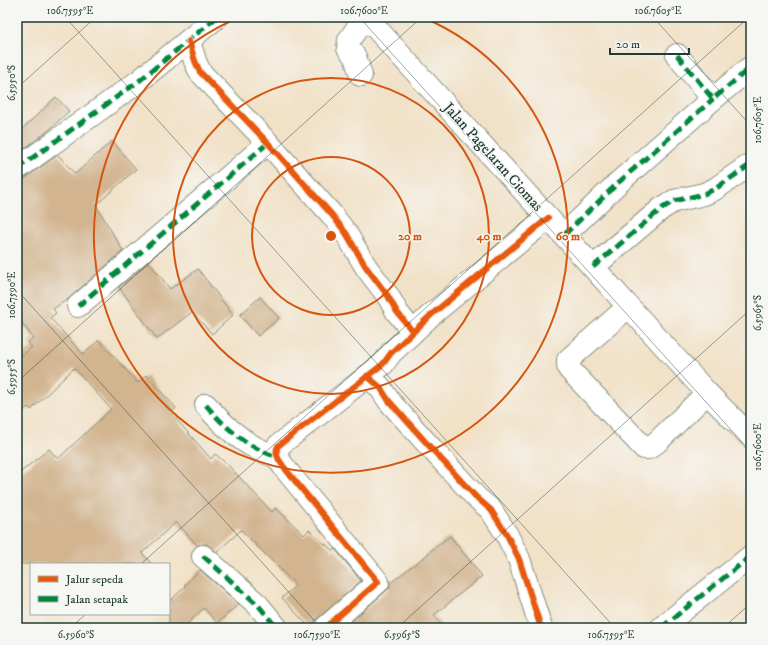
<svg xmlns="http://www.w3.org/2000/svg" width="768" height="645" font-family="'IM FELL DW Pica',serif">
	<rect width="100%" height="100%" fill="#f6f6f2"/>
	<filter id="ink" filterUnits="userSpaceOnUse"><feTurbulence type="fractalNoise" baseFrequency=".025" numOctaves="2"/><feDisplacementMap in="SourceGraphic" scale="8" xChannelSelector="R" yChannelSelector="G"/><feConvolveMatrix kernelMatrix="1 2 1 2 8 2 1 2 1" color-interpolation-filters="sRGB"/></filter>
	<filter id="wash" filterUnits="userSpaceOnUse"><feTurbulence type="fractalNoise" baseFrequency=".012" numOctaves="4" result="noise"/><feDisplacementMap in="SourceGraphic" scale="16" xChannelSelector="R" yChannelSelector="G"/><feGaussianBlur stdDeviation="0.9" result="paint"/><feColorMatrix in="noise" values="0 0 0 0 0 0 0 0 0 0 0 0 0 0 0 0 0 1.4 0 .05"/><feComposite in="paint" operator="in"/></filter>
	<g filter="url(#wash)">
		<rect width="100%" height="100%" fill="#f1e1c7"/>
		<g id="blocks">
			<g fill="#d2b48f">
				<path d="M56,97L69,111L49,130L17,154V134Z"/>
				<path d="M112,141L136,169L96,205L123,251L68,299L53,309L56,313L50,318L83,354L99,340L138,383L146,375L176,408L171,413L211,459L215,454L227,464L272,512L276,508L304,535L309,530L333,551L335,549L361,581L317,619L313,624V628H310L282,598L296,585L241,530L217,552L206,544L197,545L176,522L142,553L152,564H17V475L49,449L58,459L111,409L74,368L31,410L28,407L17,417V360L32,347L28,343L33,338L17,316V181L24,179L58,155L75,174Z"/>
				<path d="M149,262L170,289L198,269L233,315L212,334L192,312L157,339L119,287Z"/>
				<path d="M260,297L279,318L258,336L240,315Z"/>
				<path d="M450,536L482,576L434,615L444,628H344L386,591L390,587V583L428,554V553Z"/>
				<path d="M200,570L239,604L217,623L204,608L183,628H169V602L186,586L184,585Z"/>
			</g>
		</g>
	</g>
	<g filter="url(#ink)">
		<use href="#blocks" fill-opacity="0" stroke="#888f7e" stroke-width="1"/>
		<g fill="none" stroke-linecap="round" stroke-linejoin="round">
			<g stroke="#888f7e" stroke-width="24">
				<g id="street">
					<path d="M189,41L195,61L200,72L268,143L332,215L346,233L366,267L388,296L397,312L413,332"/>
					<path d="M677,55L713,99L751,67"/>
					<path d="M361,75L355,57L348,48L349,40L365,17"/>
					<path d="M17,169L139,81L217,17"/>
					<path d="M564,235L619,182L713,99"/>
					<path d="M593,267L661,209L674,201L704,194L715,189L751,164"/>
					<path d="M78,306L268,143"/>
					<path d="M628,307L568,360V365L569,369L644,448H649L657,442L707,393"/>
					<path d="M367,376L380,387L389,401L431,448L476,497L491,510L507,535L519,559L541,628"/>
					<path d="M206,405C225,428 250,449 278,457"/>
					<path d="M203,556L258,605L277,628"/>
					<path d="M325,628L378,582L287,471C282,464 273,455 278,446L383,364L391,353L431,315L548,218"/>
					<path d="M661,628L751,556"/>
				</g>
			</g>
			<g stroke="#888f7e" stroke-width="24">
				<path id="secondary" d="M366,17L707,393L751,437"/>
			</g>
			<use href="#street" stroke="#fff" stroke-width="22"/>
			<use href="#secondary" stroke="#fff" stroke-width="22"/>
			<g stroke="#00873e" stroke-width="5" stroke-dasharray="10 5" stroke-linecap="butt">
				<path d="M677,55L713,99L751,67"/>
				<path d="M17,169L139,81L217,17"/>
				<path d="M564,235L619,182L713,99"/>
				<path d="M593,267L661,209L674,201L704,194L715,189L751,164"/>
				<path d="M78,306L268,143"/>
				<path d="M206,405C225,428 250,449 278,457"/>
				<path d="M203,556L258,605L277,628"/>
				<path d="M661,628L751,556"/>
			</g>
			<g stroke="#f6f6f2" stroke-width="8">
				<g id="cycleway">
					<path d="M189,41L195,61L200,72L268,143L332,215L346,233L366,267L388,296L397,312L413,332"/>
					<path d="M367,376L380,387L389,401L431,448L476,497L491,510L507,535L519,559L541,628"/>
					<path d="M325,628L378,582L287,471C282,464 273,455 278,446L383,364L391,353L431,315L548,218"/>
				</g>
			</g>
			<use href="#cycleway" stroke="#e8590c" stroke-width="6"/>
		</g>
	</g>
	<path fill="none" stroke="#1f3d34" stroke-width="1" stroke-opacity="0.45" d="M65,17L615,628M359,17L751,452M653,17L751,126M17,88L96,17M17,290L321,628M17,382L422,17M141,564L749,17M17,616L27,628M70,628L86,614M397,628L751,309M723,628L751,603"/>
	<g fill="none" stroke="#d45610" stroke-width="2">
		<circle cx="331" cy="236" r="79"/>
		<circle cx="331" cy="236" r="158"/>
		<path d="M422 17A237 237 0 1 1 240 17"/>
	</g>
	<g text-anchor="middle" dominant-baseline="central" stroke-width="3" stroke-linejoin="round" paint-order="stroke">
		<g font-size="15" fill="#1f3d34" stroke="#f6f6f2">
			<text transform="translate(493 157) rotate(48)">Jalan Pagelaran Ciomas</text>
		</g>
	</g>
	<circle cx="331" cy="236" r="6" fill="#d45610" stroke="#f6f6f2" stroke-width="2"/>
	<g font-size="12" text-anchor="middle" font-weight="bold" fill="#d45610" stroke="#f6f6f2" stroke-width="3" stroke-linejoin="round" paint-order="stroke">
		<text x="410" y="240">20 m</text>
		<text x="489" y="240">40 m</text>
		<text x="568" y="240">60 m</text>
	</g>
	<rect width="768" height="645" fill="none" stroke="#f6f6f2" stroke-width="44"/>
	<rect x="30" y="563" width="140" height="52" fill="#f6f6f2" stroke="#a0aca6"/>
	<rect x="38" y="576" width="20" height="6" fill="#e8590c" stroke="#a0aca6"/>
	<text x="66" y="583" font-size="12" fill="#1f3d34">Jalur sepeda</text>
	<rect x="38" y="596" width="20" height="6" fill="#00873e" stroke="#a0aca6"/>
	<text x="66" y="603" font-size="12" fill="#1f3d34">Jalan setapak</text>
	<path d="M610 48v6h79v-6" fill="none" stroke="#1f3d34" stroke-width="2"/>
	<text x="616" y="48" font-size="12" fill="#1f3d34" stroke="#f6f6f2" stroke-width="3" paint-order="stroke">20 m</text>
	<rect x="22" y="22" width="724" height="601" fill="none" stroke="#1f3d34" stroke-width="1.5"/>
	<g font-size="10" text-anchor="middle" fill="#1f3d34">
		<text x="70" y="14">106.7595°E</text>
		<text x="364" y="14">106.7600°E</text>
		<text x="658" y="14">106.7605°E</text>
		<text transform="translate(11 83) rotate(-90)" y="4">6.5950°S</text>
		<text transform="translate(757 120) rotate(-90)" y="4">106.7605°E</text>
		<text transform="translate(11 295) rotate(-90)" y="4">106.7590°E</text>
		<text transform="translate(757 313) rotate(-90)" y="4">6.5965°S</text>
		<text transform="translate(11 377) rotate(-90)" y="4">6.5955°S</text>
		<text transform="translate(757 447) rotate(-90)" y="4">106.7600°E</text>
		<text x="76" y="638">6.5960°S</text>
		<text x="317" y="638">106.7590°E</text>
		<text x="402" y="638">6.5965°S</text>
		<text x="611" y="638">106.7595°E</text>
	</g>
</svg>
